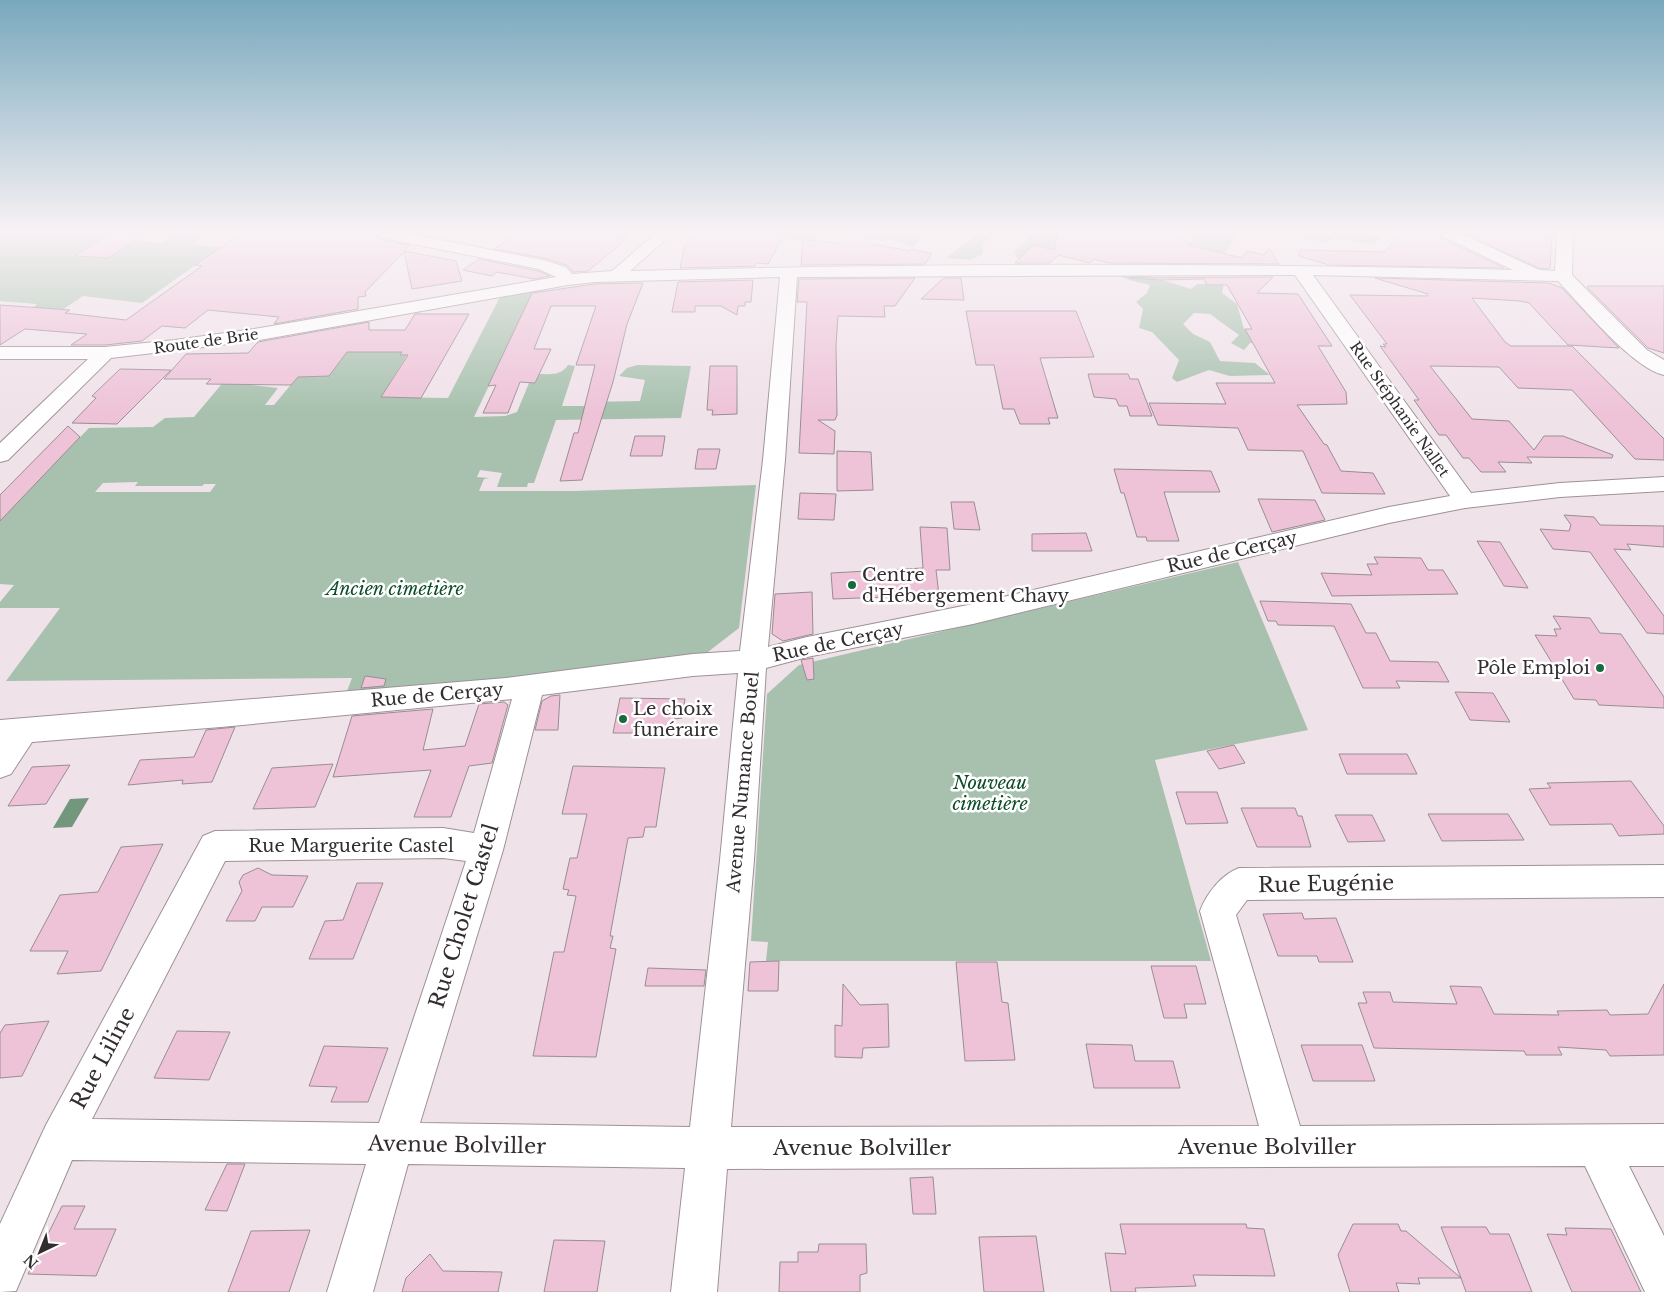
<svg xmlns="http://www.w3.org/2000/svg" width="1664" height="1292" font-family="'Libre Baskerville',serif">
	<rect width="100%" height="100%" fill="#f0e2e9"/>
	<g fill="#a7c1ae" fill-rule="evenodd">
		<path d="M0,233H148L136,240L162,243L177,233H208L191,245L221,247L142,303L83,296L59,312L32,309L37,304L0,301Z"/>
		<path d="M786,233H848L837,236L825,234L813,241L784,238Z"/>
		<path d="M876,233H926L913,247L891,239L883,241L872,239Z"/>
		<path d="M979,233H998L982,244L983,254L970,260L946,258Z"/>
		<path d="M1022,233H1123L1119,237L1062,256L1052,255L1018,260L1014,252L1028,240Z"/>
		<path d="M1198,233H1239L1224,254L1189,244Z"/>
		<path d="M1286,233H1365L1381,238L1372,244L1335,238L1325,243Z"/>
		<path d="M1140,273L1191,289L1197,284L1224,283L1222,293L1237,304L1244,329L1275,335L1276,342L1250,343L1244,350L1231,343L1239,335L1210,314L1194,313L1183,324L1193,334L1210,342L1220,361L1255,363L1270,375L1230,376L1209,370L1177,382L1172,378L1179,360L1152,332L1139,328L1143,309L1136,302L1147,293L1150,285L1129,280L1120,276Z"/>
		<path d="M534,291L474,417L505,416L517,412L529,383L538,374C550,374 561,376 568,365L575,366L562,406H585L587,402L640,401L645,380L619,376L627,368L637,365L691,366L681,418L556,420L534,483H528L527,487H497L502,473L480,470L477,477L489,478L484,479L479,491H575L756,485L739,628L704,655L569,673L347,691L352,678L6,681L60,608H0V602L14,585L0,584V519L89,428L153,427L165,418L194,417L236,367L251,385L278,388L265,405H274L298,376L345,352H402L401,355H407L381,397L448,398L500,297ZM138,482L135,486H202L204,484H216L210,492H95L103,483Z"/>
		<path d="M1238,562L1308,730L1155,760L1211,961H766L768,942L751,941L767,694L799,665Z"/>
	</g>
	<path fill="#72977c" d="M89,798L72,827L53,828L70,799Z"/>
	<g fill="#eec3d8" stroke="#998d92">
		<path d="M111,233L143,235L108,258L75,256Z"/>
		<path d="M242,233H373L383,240L410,245L404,251L456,261L462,281L412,289L404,252L365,292L366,296L358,297V309L274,324L279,317L208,310L185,328L162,326L142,341L105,345H71L87,334L25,329L0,345V305L70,310L65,313L126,320L202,266L195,265Z"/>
		<path d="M518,233H629L622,239L626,240L588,271L573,272L567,265L544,258L494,249Z"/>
		<path d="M699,233H785L768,264L756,263L755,266L680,268L685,245Z"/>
		<path d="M851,233L873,235L868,243L909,251L911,249L932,254L925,264L801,265L803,240L843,243Z"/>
		<path d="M1057,233H1172L1190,243L1188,245L1242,258L1247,251L1264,255L1269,248L1279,264L1108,263L1094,259L1090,263L1058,255L1050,263H1015L1033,245L1055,250Z"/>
		<path d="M1402,233H1438L1441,238L1504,268L1329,265L1299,256L1300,250L1384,252Z"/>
		<path d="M1463,233H1552L1550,269L1539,268Z"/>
		<path d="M479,259L538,271L550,276L534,279L497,272L492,276L463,270Z"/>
		<path d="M1273,277L1257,293L1298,294L1332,346H1318L1346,392L1347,404L1297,405L1324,444L1327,445L1341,471L1373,473L1385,494L1322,493L1303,451L1248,450L1238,428L1158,425L1149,403L1226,404L1216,383H1275L1245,329H1252L1227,285H1207L1204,279L1160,280L1129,278Z"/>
		<path d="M915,278L895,306H884L885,317L838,316L836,345L837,415L835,420H818L835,431L834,454L799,453L807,302H797L799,279Z"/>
		<path d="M944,278H961L964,300L921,299Z"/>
		<path d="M1375,278L1549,283L1562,288L1619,348L1568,345L1529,303L1520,301L1472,298L1505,342L1511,346H1572L1664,439V460L1635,459L1572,390L1518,388L1499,367L1430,366L1472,419L1509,421L1534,450L1544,436H1563L1613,455L1612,458L1527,457L1532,463L1498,462L1506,472H1481L1469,458H1463L1446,435H1439L1414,400H1419L1380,346L1386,347L1383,344H1387L1350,295L1427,296L1428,294Z"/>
		<path d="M753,280L751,302H745V306H738L737,315L721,306H695V312H672L678,282Z"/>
		<path d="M643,283L627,324L613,382L582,480L560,481L574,433H578L595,365H576L596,306H551L534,349H551L535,383L520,382L508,413H483L496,385L488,386L532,293L595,284Z"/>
		<path d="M1588,286H1664V353L1648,348L1587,287Z"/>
		<path d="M966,311H1076L1094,357L1040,358L1058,418H1048L1050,424H1020L1014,409H1003L994,365H976Z"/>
		<path d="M415,314H469L421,398L381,397L408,355H400L402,352H347L329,376L298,377L291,385L206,384L211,379H164L186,354L248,353L258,342L369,322V330H405Z"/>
		<path d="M710,366H737V414L712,415L713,410H707Z"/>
		<path d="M120,369L171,370L117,424L72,423L96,398L92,396Z"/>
		<path d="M1088,374H1128L1130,379H1138L1152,416H1130L1127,406H1119L1116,399L1094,397Z"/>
		<path d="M68,426L80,437L0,521V495Z"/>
		<path d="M635,436H665L662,456H630Z"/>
		<path d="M698,449H720L716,469H695Z"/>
		<path d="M837,451L871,452L873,490L837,491Z"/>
		<path d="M1114,469L1211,471L1220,492H1164L1179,541H1147L1146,537H1137L1124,493H1121Z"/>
		<path d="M800,493L836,494L834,520L798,519Z"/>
		<path d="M1258,499L1315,500L1325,520L1272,532Z"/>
		<path d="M951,502H974L980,530L954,529Z"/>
		<path d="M1564,515L1594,517L1600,525L1664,526V547L1627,544L1631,550L1614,549L1664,616V634L1647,633L1590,552L1553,549L1540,529L1569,531L1571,525Z"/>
		<path d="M920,527L947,528L950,570H936L939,595L833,599L831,573L923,568Z"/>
		<path d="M1086,533L1092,551H1032V534Z"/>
		<path d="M1477,541L1500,542L1528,588L1504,586Z"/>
		<path d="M1374,557L1421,558L1428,570H1443L1458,594L1332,596L1321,573L1372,575L1367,564H1378Z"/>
		<path d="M812,592L813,634L783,641L772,634L775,594Z"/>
		<path d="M1260,601L1351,604L1366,633H1376L1390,661L1438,662L1449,682L1396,681L1400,688H1363L1334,626L1278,625L1276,621H1268Z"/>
		<path d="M1553,616L1590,618L1600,633L1621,634L1664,697V708L1599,705L1596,700L1574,699L1535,635L1557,636L1554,629H1561Z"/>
		<path d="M813,658L814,679L807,680L801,660Z"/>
		<path d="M365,676L386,679L384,686L361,688Z"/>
		<path d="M1455,692L1493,693L1510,722L1470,720Z"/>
		<path d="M560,695L558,730H535L542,701L551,696Z"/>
		<path d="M620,698L685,699L682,718L674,719L672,733H613Z"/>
		<path d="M504,702L508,705L492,763L469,766L451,817H414L431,770L333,777L352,716L433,709L423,750L465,746L479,704Z"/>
		<path d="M235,727L212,782L182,784L183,780L128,785L140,760L194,757L206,730Z"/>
		<path d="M1234,745L1245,763L1219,769L1207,751Z"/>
		<path d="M1339,754H1407L1417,774H1347Z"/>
		<path d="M333,764L315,807L253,809L272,768Z"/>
		<path d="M70,765L46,804L8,806L32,767Z"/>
		<path d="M573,766L665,768L656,827H645L643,837L628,838L610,936H613L610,948L616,949L596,1057L533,1056L554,952H564L576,896L567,895L569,890L563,889L570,858H577L587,814H562Z"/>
		<path d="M1631,781L1664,826V834L1619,836L1612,824L1550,825L1529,789L1551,788L1547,783Z"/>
		<path d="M1176,792H1217L1228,823L1186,824Z"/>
		<path d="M1241,808H1295L1298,816H1302L1311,847H1257Z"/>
		<path d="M1428,814H1508L1524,840L1442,841Z"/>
		<path d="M1335,815H1372L1385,841L1348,842Z"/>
		<path d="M163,844L101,971L57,974L68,951H30L60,895L98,892L121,847Z"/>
		<path d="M258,868L272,875L308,876L293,907H262L255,921H226L242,891L239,882L243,875Z"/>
		<path d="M357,883H383L353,959H309L325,921L343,920Z"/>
		<path d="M1302,913L1304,919L1336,918L1353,962H1319L1317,956H1278L1263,914Z"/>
		<path d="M779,961L778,991H748L750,962Z"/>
		<path d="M956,962H997L1002,1002L1008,1003L1015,1060L965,1061Z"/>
		<path d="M1151,966H1196L1206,1004H1184L1187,1018H1164Z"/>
		<path d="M648,968L706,970L704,986H645Z"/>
		<path d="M843,984L860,1005L888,1004L889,1047L863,1048L862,1058L835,1057V1025L842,1026Z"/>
		<path d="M1664,984V1055L1610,1056L1606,1050L1558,1047L1562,1055H1526L1524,1051L1374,1048L1358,1003H1367L1363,992H1390L1393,1002L1457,1004L1450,986L1481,987L1494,1014L1559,1015L1557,1011L1607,1010L1610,1015L1648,1014Z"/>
		<path d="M49,1021L22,1076L0,1078V1033L5,1025Z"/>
		<path d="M177,1031L230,1032L209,1080L154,1078Z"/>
		<path d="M1086,1044L1132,1045L1135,1061H1173L1180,1088H1094Z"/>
		<path d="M1301,1045H1362L1375,1081H1313Z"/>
		<path d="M324,1046L388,1048L368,1102H331L337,1087L309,1086Z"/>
		<path d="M227,1164H245L227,1211L205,1210Z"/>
		<path d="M933,1177L936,1214H913L910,1178Z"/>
		<path d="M62,1206H85L74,1229H116L96,1276L28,1274Z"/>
		<path d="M1120,1224H1246L1247,1228L1264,1229L1275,1276L1193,1275L1196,1286L1135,1288L1136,1292H1111L1105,1253L1126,1254Z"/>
		<path d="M1353,1224H1398L1401,1231H1406L1461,1278L1441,1227H1486L1490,1234H1509L1532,1292H1466L1461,1278H1418L1420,1284L1396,1283L1399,1292H1350L1338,1255Z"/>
		<path d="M1565,1228L1611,1229L1641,1292H1572L1547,1234L1567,1235Z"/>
		<path d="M310,1230L289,1292H228L251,1231Z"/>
		<path d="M1036,1236L1044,1292H984L979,1237Z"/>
		<path d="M554,1240L605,1241L597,1292H544Z"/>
		<path d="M819,1244H866L867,1273L860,1275V1292H779L780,1262H798V1252H818Z"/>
		<path d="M430,1254L443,1271L502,1272L498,1292H402L406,1278Z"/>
	</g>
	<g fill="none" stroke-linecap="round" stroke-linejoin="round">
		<g stroke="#9d9197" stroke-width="2">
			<path id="minor" d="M375,233H405L543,260L566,267L572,274L612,271L656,233H673L630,271C924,263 1219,263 1513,270L1442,236L1440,233H1460L1539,270L1555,271L1557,233H1573L1572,275L1647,350L1664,360V375C1631,367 1583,307 1558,281L1313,275L1471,493L1560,483L1664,477V491L1560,497L1465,508L1389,523L973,624L807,657L766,668L754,860L731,1127L1259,1126L1200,911C1207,893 1221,875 1239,868L1664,865V897L1247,900L1236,915L1300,1126L1664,1124V1166H1629L1664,1236V1292H1645L1585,1166L727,1169L717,1292H671L685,1168L408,1164L373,1292H327L366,1164L72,1160L16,1291L0,1292V1224L46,1125L203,836L215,831L443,828L474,833L512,699L221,727L32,742L11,774L0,778V720L506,678L693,654L740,651L763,460L780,277L595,282L568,285L254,341L111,358L8,460L0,462V443L88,359H0V347H105L175,340L254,329L556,277L539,269L383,238ZM1295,275L1450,496L1389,507L973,604L807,637L768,647L785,460L797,277ZM738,673L720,860L690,1127L420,1123L503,850L542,695L693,676ZM443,858L466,861L379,1123L92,1119L225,861Z"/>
		</g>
		<use href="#minor" fill="#fff" fill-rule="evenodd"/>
	</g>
	<linearGradient id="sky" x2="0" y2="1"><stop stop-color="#79a8bd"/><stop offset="0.56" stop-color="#f8f2f5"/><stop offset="1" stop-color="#f8f2f5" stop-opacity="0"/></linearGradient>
	<rect width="1664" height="413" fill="url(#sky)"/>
	<g fill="#166a3b" stroke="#fff" stroke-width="2">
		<circle cx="852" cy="585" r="5"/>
		<circle cx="1600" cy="668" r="5"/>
		<circle cx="623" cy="719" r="5"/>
	</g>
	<g text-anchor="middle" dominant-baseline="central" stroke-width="5" stroke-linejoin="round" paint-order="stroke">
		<g font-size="15" fill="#322d2f" stroke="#fff">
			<text transform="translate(206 341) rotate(-8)">Route de Brie</text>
			<text transform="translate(1400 409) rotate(55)">Rue Stéphanie Nallet</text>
		</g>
		<g font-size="18" fill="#322d2f" stroke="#fff">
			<text transform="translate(1232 552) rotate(-13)">Rue de Cerçay</text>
			<text transform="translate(838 642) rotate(-12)">Rue de Cerçay</text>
			<text transform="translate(437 695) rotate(-5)">Rue de Cerçay</text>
			<text transform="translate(743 782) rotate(-85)">Avenue Numance Bouel</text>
			<text x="351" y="846">Rue Marguerite Castel</text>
		</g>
		<g font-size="18" fill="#322d2f" stroke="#fff" text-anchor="start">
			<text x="862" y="575">Centre<tspan x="862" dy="21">d'Hébergement Chavy</tspan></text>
			<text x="1590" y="668" text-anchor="end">Pôle Emploi</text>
			<text x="633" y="709">Le choix<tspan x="633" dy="21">funéraire</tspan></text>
		</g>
		<g font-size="18" font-style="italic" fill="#0c4c28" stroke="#fff">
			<text x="395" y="589">Ancien cimetière</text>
			<text x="990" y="783">Nouveau<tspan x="990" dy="21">cimetière</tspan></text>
		</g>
		<g font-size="21" fill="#322d2f" stroke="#fff">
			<text transform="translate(1326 884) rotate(-1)">Rue Eugénie</text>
			<text transform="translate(464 916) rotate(-73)">Rue Cholet Castel</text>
			<text transform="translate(103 1058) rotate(-62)">Rue Liline</text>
			<text transform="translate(457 1145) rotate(1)">Avenue Bolviller</text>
			<text x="1267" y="1147">Avenue Bolviller</text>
			<text x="862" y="1148">Avenue Bolviller</text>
		</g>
	</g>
	<g transform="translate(40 1252) rotate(223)" stroke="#ffffff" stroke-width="4" paint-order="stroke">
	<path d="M0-4L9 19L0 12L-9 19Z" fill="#322d2f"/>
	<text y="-8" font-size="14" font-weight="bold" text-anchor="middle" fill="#322d2f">N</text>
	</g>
</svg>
